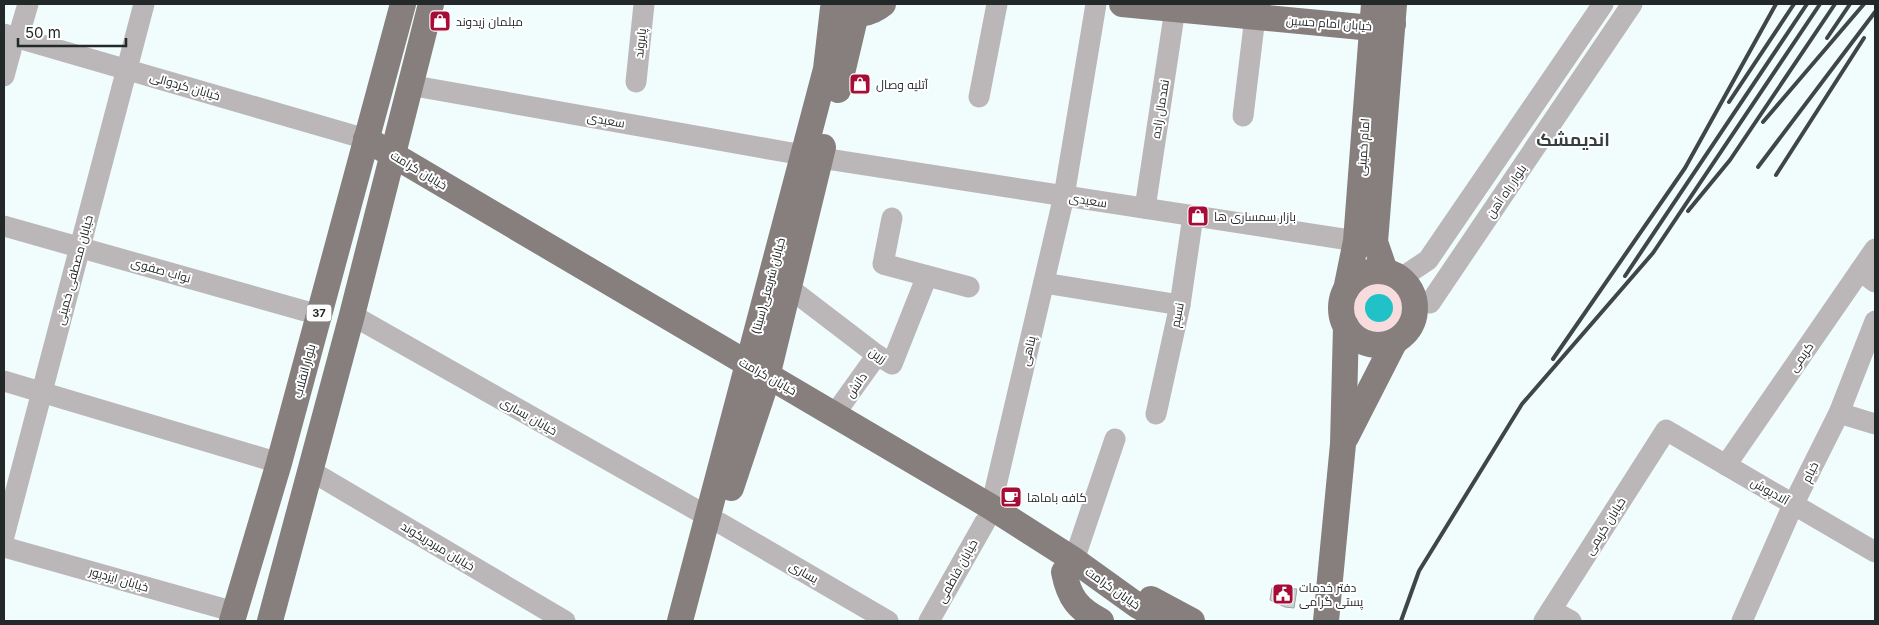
<svg xmlns="http://www.w3.org/2000/svg" width="1879" height="625" font-family="Inter,Cairo,sans-serif">
	<rect width="100%" height="100%" fill="#f1fdfd"/>
	<circle fill="#f8dcdd" cx="1379" cy="307" r="28"/>
	<circle fill="#20c2c7" cx="1379" cy="308" r="14"/>
	<path fill="#c8d3d3" stroke="#9ba6a6" d="M1272,588L1297,589L1294,608L1285,607L1270,600Z"/>
	<g fill="none" stroke-linecap="round" stroke-linejoin="round">
		<g stroke="#bbb6b7" stroke-width="21">
			<path d="M4,34L366,139"/>
			<path d="M18,38L28,4"/>
			<path d="M4,76L11,50"/>
			<path d="M636,82L644,4"/>
			<path d="M409,85L803,155"/>
			<path d="M979,97L997,4"/>
			<path d="M1243,116L1255,17"/>
			<path d="M821,158L1356,241"/>
			<path d="M1145,208L1175,9"/>
			<path d="M892,218L883,264L969,287"/>
			<path d="M4,226L319,315"/>
			<path d="M1860,271L1875,282"/>
			<path d="M1401,278L1428,260L1603,4"/>
			<path d="M1044,283L1180,305"/>
			<path d="M788,287L877,355L892,364L927,276"/>
			<path d="M1430,303L1632,4"/>
			<path d="M352,315L707,516"/>
			<path d="M4,381L279,463"/>
			<path d="M1839,413L1875,424"/>
			<path d="M1156,414L1180,305L1193,216"/>
			<path d="M834,415L877,355"/>
			<path d="M1726,465L1875,249"/>
			<path d="M311,471L565,621"/>
			<path d="M991,507L1064,196L1096,4"/>
			<path d="M720,523L888,621"/>
			<path d="M4,536L144,4"/>
			<path d="M4,547L235,612"/>
			<path d="M1074,560L1115,439"/>
			<path d="M1551,610L1571,621"/>
			<path d="M929,621L985,522"/>
			<path d="M1544,621L1666,430L1875,552"/>
			<path d="M1742,621L1793,505L1839,413L1875,321"/>
		</g>
		<g stroke="#877e7e" stroke-width="26">
			<path d="M1122,4L1372,28L1393,24"/>
			<path d="M839,11C854,17 871,14 883,4"/>
			<path d="M838,90L856,14"/>
			<path d="M366,139L991,507L1074,560L1138,606L1165,621"/>
			<path d="M1385,271L1375,242L1394,4"/>
			<circle cx="1378" cy="308" r="37"/>
			<path d="M1346,290L1356,241L1374,4"/>
			<path d="M1346,437L1395,341"/>
			<path d="M731,488L764,389L823,147"/>
			<path d="M1064,572C1069,598 1078,609 1101,621"/>
			<path d="M1151,599L1192,621"/>
			<path d="M232,621L279,463L403,4"/>
			<path d="M270,621L352,315L431,4"/>
			<path d="M680,621L826,69L833,8"/>
			<path d="M1326,621L1343,444L1346,326"/>
		</g>
		<g stroke="#404646" stroke-width="4">
			<path d="M1827,38L1850,4"/>
			<path d="M1729,102L1794,4"/>
			<path d="M1763,122L1864,4"/>
			<path d="M1758,167L1875,12"/>
			<path d="M1776,175L1864,38"/>
			<path d="M1688,211L1730,160L1835,4"/>
			<path d="M1625,276L1807,4"/>
			<path d="M1553,359L1685,168L1776,4"/>
			<path d="M1401,621L1419,571L1522,404L1653,253L1820,4"/>
		</g>
	</g>
	<defs>
		<g id="shop-square" transform="scale(1.125)"><rect x="-9" y="-9" width="18" height="18" rx="4" fill="#a60d36" stroke="#fff"/><path d="M-5-2.5h2.3a2.7 3.5 0 0 1 5.4 0H5L5.5 6h-11ZM-1.5-2.5h3a1.5 2.3 0 0 0-3 0Z" fill="#fff"/></g>
		<g id="cafe-square" transform="scale(1.125)"><rect x="-9" y="-9" width="18" height="18" rx="4" fill="#a60d36" stroke="#fff"/><path d="M-5.5-4.5H6V0H3Q3 3.5 0 3.5H-2.5Q-5.5 3.5-5.5 0ZM3-3.2v2h1.7v-2ZM-6 4.5H4V6H-6Z" fill="#fff"/></g>
		<g id="civic-square" transform="scale(1.125)"><rect x="-9" y="-9" width="18" height="18" rx="4" fill="#a60d36" stroke="#fff"/><path d="M-.6-6.5H3V-4.5H.6V-3L4-1V1h2V6H-6V1h2V-1L-.6-3ZM-1.2 2.5V6h2.4V2.5Z" fill="#fff"/></g>
	</defs>
	<g fill-rule="evenodd">
		<use href="#shop-square" x="440" y="21"/>
		<use href="#shop-square" x="860" y="84"/>
		<use href="#shop-square" x="1198" y="216"/>
		<use href="#cafe-square" x="1011" y="497"/>
		<use href="#civic-square" x="1283" y="594"/>
	</g>
	<g text-anchor="middle" dominant-baseline="central" stroke-width="4" stroke-linejoin="round" paint-order="stroke">
		<rect fill="#fff" stroke="#656868" stroke-width="1" x="306.5" y="304.5" width="25" height="17" rx="4"/>
		<g font-size="11" font-weight="bold" fill="#232828">
			<text x="319" y="313">37</text>
		</g>
		<g font-size="12" fill="#232828" stroke="#fff" text-anchor="start">
			<text x="456" y="21">مبلمان زیدوند</text>
			<text x="876" y="84">آتلیه وصال</text>
			<text x="1214" y="216">بازار سمساری ها</text>
			<text x="1027" y="497">کافه باماها</text>
			<text x="1299" y="587">دفتر خدمات<tspan x="1299" dy="14">پستی گرامی</tspan></text>
		</g>
		<g font-size="12" fill="#232828" stroke="#fff">
			<text transform="translate(1329 23) rotate(4)">خیابان امام حسین</text>
			<text transform="translate(640 43) rotate(-84)">پایروند</text>
			<text transform="translate(185 86) rotate(16)">خیابان کردوالی</text>
			<text transform="translate(1160 109) rotate(-81)">نمدمال زاده</text>
			<text transform="translate(606 120) rotate(10)">سعیدی</text>
			<text transform="translate(1363 147) rotate(-86)">امام خمینی</text>
			<text transform="translate(419 170) rotate(31)">خیابان کرامت</text>
			<text transform="translate(1506 191) rotate(-56)">بلوار راه آهن</text>
			<text transform="translate(1088 200) rotate(9)">سعیدی</text>
			<text transform="translate(74 270) rotate(-75)">خیابان مصطفی خمینی</text>
			<text transform="translate(161 270) rotate(16)">نواب صفوی</text>
			<text transform="translate(768 286) rotate(-75)">خیابان شریعتی(سینا)</text>
			<text transform="translate(1177 315) rotate(-79)">نسیم</text>
			<text transform="translate(1028 351) rotate(-77)">پناهی</text>
			<text transform="translate(878 355) rotate(34)">زرین</text>
			<text transform="translate(1801 357) rotate(-55)">کریمی</text>
			<text transform="translate(304 371) rotate(-75)">بلوار انقلاب</text>
			<text transform="translate(768 376) rotate(29)">خیابان کرامت</text>
			<text transform="translate(856 385) rotate(-55)">دانش</text>
			<text transform="translate(529 416) rotate(30)">خیابان یساری</text>
			<text transform="translate(1810 472) rotate(-64)">خیام</text>
			<text transform="translate(1770 491) rotate(30)">آلادپوش</text>
			<text transform="translate(1605 526) rotate(-58)">خیابان کریمی</text>
			<text transform="translate(438 546) rotate(31)">خیابان میردریکوند</text>
			<text transform="translate(957 571) rotate(-61)">خیابان فاطمی</text>
			<text transform="translate(804 572) rotate(30)">یساری</text>
			<text transform="translate(119 579) rotate(16)">خیابان ایزدپور</text>
			<text transform="translate(1113 588) rotate(35)">خیابان کرامت</text>
		</g>
		<g font-size="18" font-weight="bold" fill="#363f40" stroke="#fff">
			<text x="1573" y="139">اندیمشک</text>
		</g>
	</g>
	<rect width="1879" height="625" fill="none" stroke="#232828" stroke-width="10"/>
	<path d="M18 38v8h108v-8" fill="none" stroke="#232828" stroke-width="2.5"/>
	<text x="25" y="38" font-size="15" fill="#232828" stroke="#ffffff" stroke-width="4" paint-order="stroke">50 m</text>
</svg>
